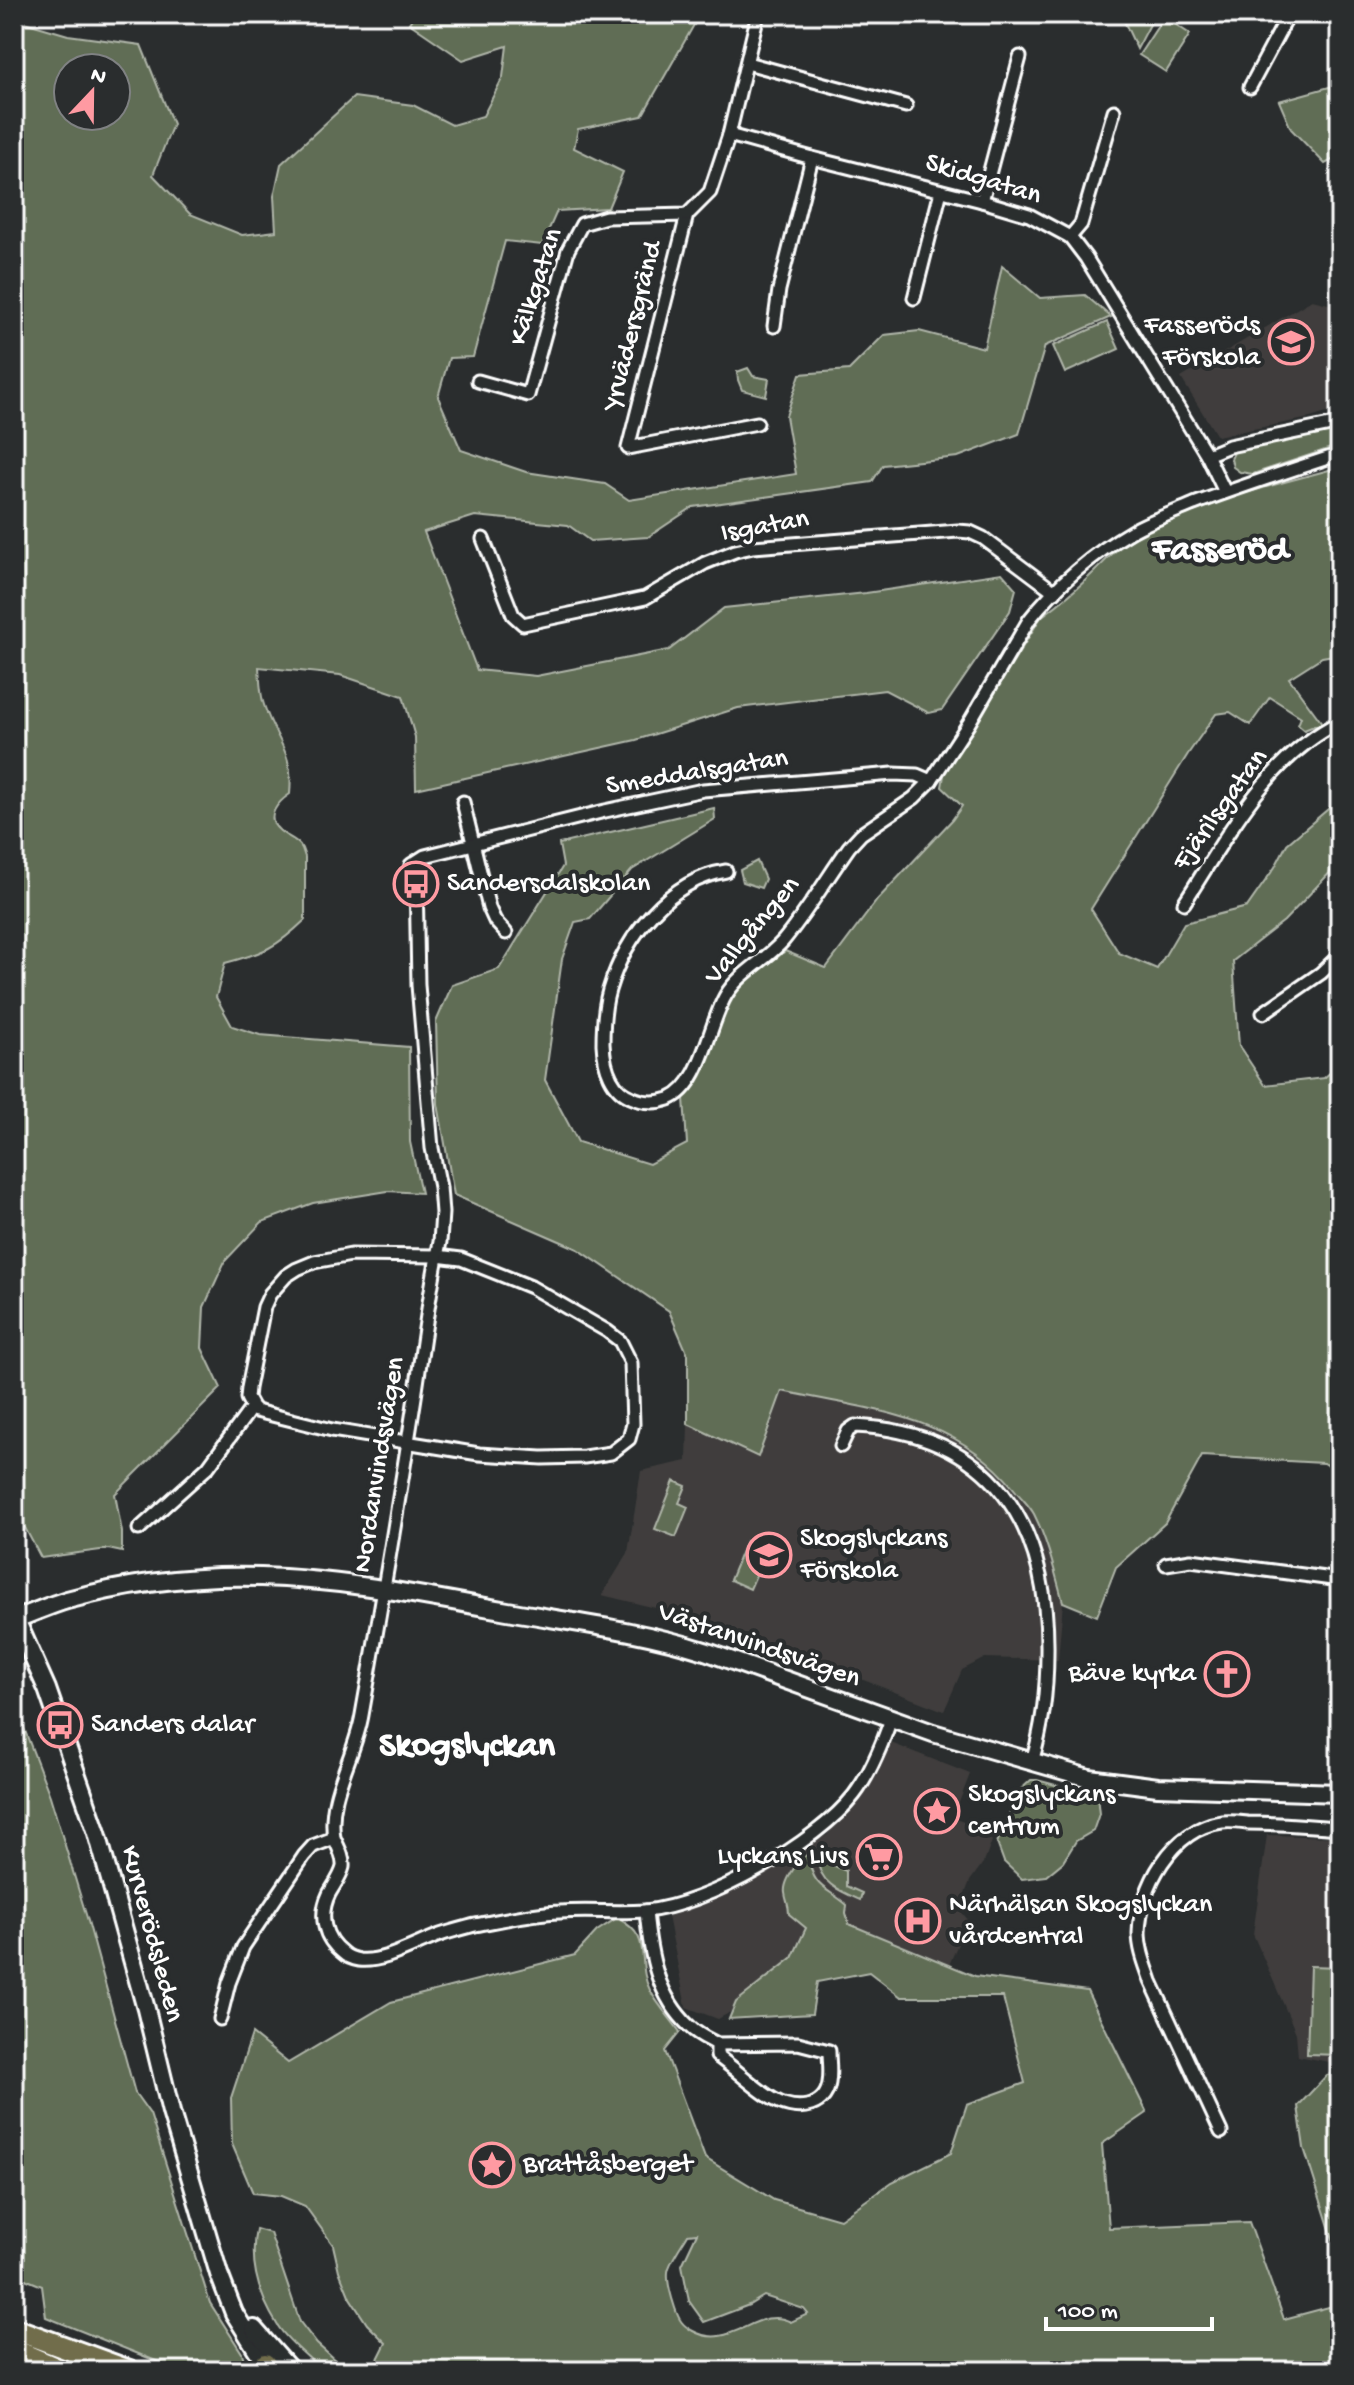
<svg xmlns="http://www.w3.org/2000/svg" width="1354" height="2385" font-family="'Gochi Hand',sans-serif">
	<rect width="100%" height="100%" fill="#2a2d2e"/>
	<filter id="ink" filterUnits="userSpaceOnUse"><feTurbulence type="fractalNoise" baseFrequency=".0125" numOctaves="2"/><feDisplacementMap in="SourceGraphic" scale="16" xChannelSelector="R" yChannelSelector="G"/><feConvolveMatrix kernelMatrix="1 2 1 2 8 2 1 2 1" color-interpolation-filters="sRGB"/></filter>
	<g filter="url(#ink)">
		<g fill="#403e3d">
			<path d="M1312,300L1340,307V409L1310,418L1217,436L1181,378Z"/>
			<path d="M782,1391L901,1415L940,1430L973,1449L1005,1477L1033,1512L1051,1556L1063,1602L1058,1660L985,1658L962,1670L944,1711L741,1633L664,1610L602,1595L628,1553L641,1471L687,1461L688,1424L758,1457Z"/>
			<path d="M891,1743L970,1774L953,1818L979,1828L992,1841L985,1860L970,1881L959,1909L968,1920L949,1965L883,1938L802,1972L718,2019L686,2007L668,1916L698,1906L746,1883L827,1835Z"/>
			<path d="M1267,1835L1340,1837V2064L1298,2056L1296,2033L1253,1934Z"/>
		</g>
		<g fill="#616d55" stroke="#b0b6aa" stroke-width="2" fill-rule="evenodd">
			<path d="M415,14H721L695,23L642,116L578,129L574,148L623,172L608,208L557,211L542,245L505,241L473,357L449,358L438,397L461,450L526,472L605,484L629,500L796,474L786,416L800,374L849,370L884,335L919,331L984,348L1002,266L1040,298L1085,295L1111,317L1045,346L1019,434L958,457L883,465L872,482L693,507L648,537L590,541L568,525L475,516L424,532L477,670L536,676L669,650L724,608L866,593L1002,573L1016,589L1010,611L942,710L929,713L885,690L738,708L636,740L416,789L415,737L403,696L340,675L259,667C260,679 260,694 264,705C276,741 294,751 290,794C278,802 264,817 279,830C285,836 294,838 300,845C303,849 303,852 305,857V920C276,948 263,953 225,963L216,997L232,1026L260,1035L409,1047L410,1142L421,1193L388,1191L313,1203L262,1222L225,1261L204,1307L202,1348L221,1388L115,1494L122,1532V1552L108,1549L41,1558L14,1507V19L68,35L141,45L173,124L153,175L190,214L242,235L276,231L274,196L281,164L354,97L413,105L452,125L483,116L503,77L507,46L463,60L409,23ZM68,68H116V116H68Z"/>
			<path d="M1133,14L1155,15L1137,49L1123,19Z"/>
			<path d="M1164,17L1190,34L1166,72L1139,55Z"/>
			<path d="M1340,84V156L1325,164L1291,129L1279,101Z"/>
			<path d="M1107,322L1119,349L1065,373L1053,346Z"/>
			<path d="M748,368L753,376L769,379L766,396L742,390L738,380L737,372Z"/>
			<path d="M1340,428V445L1253,474L1240,472L1233,467L1231,459L1234,452L1242,448L1285,442Z"/>
			<path d="M1340,467V654L1322,657L1289,678L1322,723L1304,730L1298,725L1301,717L1270,697L1250,725L1230,712L1216,714L1188,754L1091,909L1119,953L1157,969L1184,923L1247,907L1275,867L1287,844L1334,804L1340,807V862L1284,921L1233,961L1239,1046L1265,1085L1324,1078L1340,1064V1470L1323,1463L1202,1456L1165,1523L1116,1567L1097,1616L1063,1602C1055,1573 1048,1542 1034,1514C1029,1505 1021,1498 1015,1490C955,1414 870,1410 782,1391L758,1457L688,1424V1355L669,1311L578,1249L454,1195L438,1104L436,1022L452,985L499,969L563,866L559,844L714,808L715,819L632,870L590,919L575,922L562,959L545,1080L578,1142L649,1164L687,1144L684,1098C710,1069 709,1026 732,996C746,978 769,965 785,951L826,968L878,899L952,820L962,806L942,787L944,775L1041,617C1060,603 1077,589 1093,573C1104,563 1112,552 1125,544C1183,505 1272,486 1340,467Z"/>
			<path d="M757,861L765,879L761,888L743,882L740,870Z"/>
			<path d="M674,1481L686,1486L679,1503L688,1507L676,1537L655,1529Z"/>
			<path d="M746,1541L767,1550L750,1589L730,1580Z"/>
			<path d="M14,1702L50,1796L88,1921L135,2093L150,2114L210,2303L242,2353L246,2368L245,2371H181L46,2317L42,2286L18,2276L14,2279Z"/>
			<path d="M1031,1780H1037L1097,1796L1099,1814L1093,1831L1076,1841L1063,1862L1046,1876L1022,1879L1004,1862L997,1843L1018,1792Z"/>
			<path d="M802,1855L808,1856C814,1890 825,1886 847,1905L846,1914L849,1924L975,1976L1087,1991L1147,2113L1102,2144L1109,2228L1249,2222L1284,2319L1340,2304V2371H372L386,2343L367,2324L350,2298L339,2271L333,2245L305,2206L281,2196L253,2193L232,2144L231,2098L252,2034L288,2063L391,2002L575,1955L597,1931L617,1918C655,1937 635,1961 650,1990C657,2004 670,2018 680,2032L665,2051L705,2158L774,2200L840,2219L892,2182L951,2153L967,2104L1025,2083L1003,1997H901L869,1972L817,1982L812,2014L729,2019L736,2002L792,1958L806,1928L789,1914C789,1904 786,1901 785,1893C783,1881 797,1865 802,1855ZM697,2233L682,2265L689,2301L704,2322L749,2305L764,2296L804,2309L808,2314L791,2322C758,2304 731,2352 693,2331C682,2325 679,2320 675,2308C672,2299 667,2281 668,2272C669,2262 683,2243 688,2234Z"/>
			<path d="M817,1858L846,1871V1886L862,1893L860,1900C839,1891 819,1883 817,1858Z"/>
			<path d="M1310,1966L1340,1967V2055L1307,2054Z"/>
			<path d="M1340,2073V2261L1304,2148L1298,2106L1327,2075Z"/>
			<path d="M256,2229L270,2233L300,2322L317,2344L336,2361L340,2371H323C308,2356 289,2343 278,2326C259,2296 249,2263 256,2229Z"/>
		</g>
		<g fill="none" stroke-linecap="round" stroke-linejoin="round">
			<g stroke="#fff" stroke-width="17">
				<g id="street">
					<path d="M747,63L906,106"/>
					<path d="M1250,87L1289,14"/>
					<path d="M729,135L812,158L982,201L1029,215L1070,237L1086,258L1207,455L1225,492"/>
					<path d="M982,201L1020,57"/>
					<path d="M687,215L628,448L757,423"/>
					<path d="M1070,237L1081,224L1114,111"/>
					<path d="M914,298L941,191"/>
					<path d="M774,326L779,290L812,158"/>
					<path d="M478,381L528,395L568,250L582,224L606,217L687,215L710,192L729,135L758,14"/>
					<path d="M1207,455L1229,446L1340,423"/>
					<path d="M483,539L513,615L523,624L645,598L705,563L735,551L753,547L958,531L970,532L983,538L1055,592"/>
					<path d="M463,802L489,908L495,921L506,933"/>
					<path d="M726,871C669,880 625,936 609,990C604,1007 603,1026 603,1044C604,1066 611,1090 633,1098C644,1103 658,1103 669,1099C702,1086 709,1023 726,995C739,973 766,960 783,941C807,912 827,878 849,847L861,834L914,798L931,781L969,723L1029,620C1056,585 1094,553 1132,531C1151,520 1173,513 1194,504C1242,486 1291,470 1340,454"/>
					<path d="M1184,903C1227,837 1266,758 1340,722"/>
					<path d="M1263,1013L1321,973L1340,955"/>
					<path d="M841,1446L848,1431L855,1426C992,1433 1049,1524 1047,1653C1047,1691 1043,1726 1032,1762"/>
					<path d="M139,1529L208,1467L252,1407L247,1398L248,1388L264,1307L270,1294L286,1276L297,1269L314,1262L351,1255L437,1256L461,1259L531,1287L607,1331L620,1341L631,1363L633,1424L629,1439L611,1453L584,1457L542,1458L479,1454L332,1430L256,1411L252,1407"/>
					<path d="M1166,1564L1191,1560L1340,1580"/>
					<path d="M334,1838C338,1847 344,1857 343,1867C341,1876 334,1885 329,1894C319,1915 323,1938 343,1953C347,1957 353,1959 359,1960C384,1963 417,1943 440,1935C452,1931 464,1928 475,1925C503,1920 531,1913 560,1912C588,1910 617,1913 645,1911C706,1906 817,1843 854,1795C871,1773 882,1745 891,1719"/>
					<path d="M646,1911C650,1955 657,1996 690,2027C698,2035 708,2039 717,2044V2056C736,2069 754,2088 773,2099C793,2111 825,2111 829,2083C831,2072 829,2061 829,2051L798,2043L717,2044"/>
					<path d="M220,2019L229,1983L243,1947L304,1856L313,1846L334,1838C327,1795 355,1757 362,1715C380,1614 397,1512 413,1410C422,1354 428,1297 440,1242L442,1213L440,1187L432,1148L418,985L416,875L411,865L425,856L605,811L703,790L893,774L917,775L931,781"/>
					<path d="M1221,2132L1151,1981C1146,1966 1139,1950 1139,1933C1140,1887 1172,1829 1222,1822C1230,1821 1239,1822 1247,1823C1278,1823 1309,1826 1340,1828"/>
				</g>
			</g>
			<g stroke="#fff" stroke-width="22">
				<g id="secondary">
					<path d="M14,1615L47,1689L97,1833L146,2009L171,2112L219,2274L234,2313L270,2371"/>
					<path d="M16,1619C33,1613 50,1605 67,1600C129,1583 197,1575 261,1577C341,1579 423,1596 502,1610C570,1622 639,1630 705,1651L933,1733L1089,1778L1158,1787L1340,1793"/>
					<path d="M254,2329L291,2371"/>
				</g>
			</g>
			<g stroke="#fff" stroke-width="26">
				<g id="highway">
					<path d="M14,2329L129,2371"/>
					<path d="M14,2350L62,2371"/>
					<path d="M265,2371V2364"/>
				</g>
			</g>
			<use href="#street" stroke="#2a2d2e" stroke-width="11"/>
			<use href="#secondary" stroke="#2a2d2e" stroke-width="16"/>
			<use href="#highway" stroke="#716d4b" stroke-width="20"/>
		</g>
	</g>
	<defs>
		<g id="school-ring" transform="scale(2.3)"><circle r="9.5" fill="#2a2d2e" stroke="#ff9aa2" stroke-width="1.5"/><path d="M0-5L7-2L0 1L-7-2ZM-4 1L0 2.5L4 1V4Q0 6-4 4Z" fill="#ff9aa2"/></g>
		<g id="bus-ring" transform="scale(2.3)"><circle r="9.5" fill="#2a2d2e" stroke="#ff9aa2" stroke-width="1.5"/><path d="M-5-6H5V4H4V6H2V4H-2V6H-4V4H-5ZM-3.5-4V0h7V-4ZM-3.5 1.2v1.5H-2V1.2ZM2 1.2v1.5H3.5V1.2Z" fill="#ff9aa2"/></g>
		<g id="church-ring" transform="scale(2.3)"><circle r="9.5" fill="#2a2d2e" stroke="#ff9aa2" stroke-width="1.5"/><path d="M-1.2-6h2.4v3.5h3.3v2.4h-3.3V6h-2.4V-.1h-3.3v-2.4h3.3Z" fill="#ff9aa2"/></g>
		<g id="sight-ring" transform="scale(2.3)"><circle r="9.5" fill="#2a2d2e" stroke="#ff9aa2" stroke-width="1.5"/><path d="M0-6L1.8-2.2L6-1.7L2.9 1.2L3.7 5.4L0 3.3L-3.7 5.4L-2.9 1.2L-6-1.7L-1.8-2.2Z" fill="#ff9aa2"/></g>
		<g id="supermarket-ring" transform="scale(2.3)"><circle r="9.5" fill="#2a2d2e" stroke="#ff9aa2" stroke-width="1.5"/><path d="M-6-5.5h2.5l.6 2H6L4.5 2H-2.5L-4.4-4H-6ZM-1.5 3.2a1.3 1.3 0 1 0 .1 0ZM3 3.2a1.3 1.3 0 1 0 .1 0Z" fill="#ff9aa2"/></g>
		<g id="hospital-ring" transform="scale(2.3)"><circle r="9.5" fill="#2a2d2e" stroke="#ff9aa2" stroke-width="1.5"/><path d="M-5-5h3v3.5h4V-5h3V5h-3V1.5h-4V5h-3Z" fill="#ff9aa2"/></g>
	</defs>
	<g fill-rule="evenodd">
		<use href="#school-ring" x="1291" y="342"/>
		<use href="#bus-ring" x="416" y="884"/>
		<use href="#school-ring" x="769" y="1555"/>
		<use href="#church-ring" x="1227" y="1674"/>
		<use href="#bus-ring" x="60" y="1725"/>
		<use href="#sight-ring" x="937" y="1811"/>
		<use href="#supermarket-ring" x="879" y="1857"/>
		<use href="#hospital-ring" x="918" y="1921"/>
		<use href="#sight-ring" x="492" y="2165"/>
	</g>
	<g text-anchor="middle" dominant-baseline="central" stroke-width="8" stroke-linejoin="round" paint-order="stroke">
		<g font-size="28" fill="#fff" stroke="#2a2d2e">
			<text transform="translate(983 180) rotate(17)">Skidgatan</text>
			<text transform="translate(537 287) rotate(-72)">Kälkgatan</text>
			<text transform="translate(634 326) rotate(-76)">Yrvädersgränd</text>
			<text transform="translate(765 527) rotate(-10)">Isgatan</text>
			<text transform="translate(697 773) rotate(-9)">Smeddalsgatan</text>
			<text transform="translate(1221 810) rotate(-54)">Fjärilsgatan</text>
			<text transform="translate(753 931) rotate(-50)">Vallgången</text>
			<text transform="translate(380 1465) rotate(-81)">Nordanvindsvägen</text>
			<text transform="translate(759 1646) rotate(19)">Västanvindsvägen</text>
			<text transform="translate(151 1934) rotate(75)">Kurverödsleden</text>
		</g>
		<g font-size="28" fill="#fff" stroke="#2a2d2e" text-anchor="start">
			<text x="1260" y="326" text-anchor="end">Fasseröds<tspan x="1260" dy="32">Förskola</tspan></text>
			<text x="447" y="884">Sandersdalskolan</text>
			<text x="800" y="1539">Skogslyckans<tspan x="800" dy="32">Förskola</tspan></text>
			<text x="1196" y="1674" text-anchor="end">Bäve kyrka</text>
			<text x="91" y="1725">Sanders dalar</text>
			<text x="968" y="1795">Skogslyckans<tspan x="968" dy="32">centrum</tspan></text>
			<text x="848" y="1857" text-anchor="end">Lyckans Livs</text>
			<text x="949" y="1905">Närhälsan Skogslyckan<tspan x="949" dy="32">vårdcentral</tspan></text>
			<text x="523" y="2165">Brattåsberget</text>
		</g>
		<g font-size="36" font-weight="bold" fill="#fff" stroke="#2a2d2e">
			<text x="1220" y="551">Fasseröd</text>
			<text x="467" y="1747">Skogslyckan</text>
		</g>
	</g>
	<rect width="1354" height="2385" fill="none" stroke="#2a2d2e" stroke-width="48"/>
	<rect x="24" y="24" width="1306" height="2337" fill="none" stroke="#fff" stroke-width="3" filter="url(#ink)"/>
	<g transform="translate(92 92) rotate(22)"><circle r="38" fill="#2a2d2e" stroke="#7f8182" stroke-width="2"/>
	<path d="M0-6L14 30L0 20L-14 30Z" fill="#ff9aa2"/>
	<text y="-12" font-size="22" font-weight="bold" text-anchor="middle" fill="#ffffff">N</text>
	</g>
	<path d="M1046 2317v12h166v-12" fill="none" stroke="#ffffff" stroke-width="4"/>
	<text x="1058" y="2317" font-size="24" fill="#ffffff" stroke="#2a2d2e" stroke-width="6" paint-order="stroke">100 m</text>
</svg>
